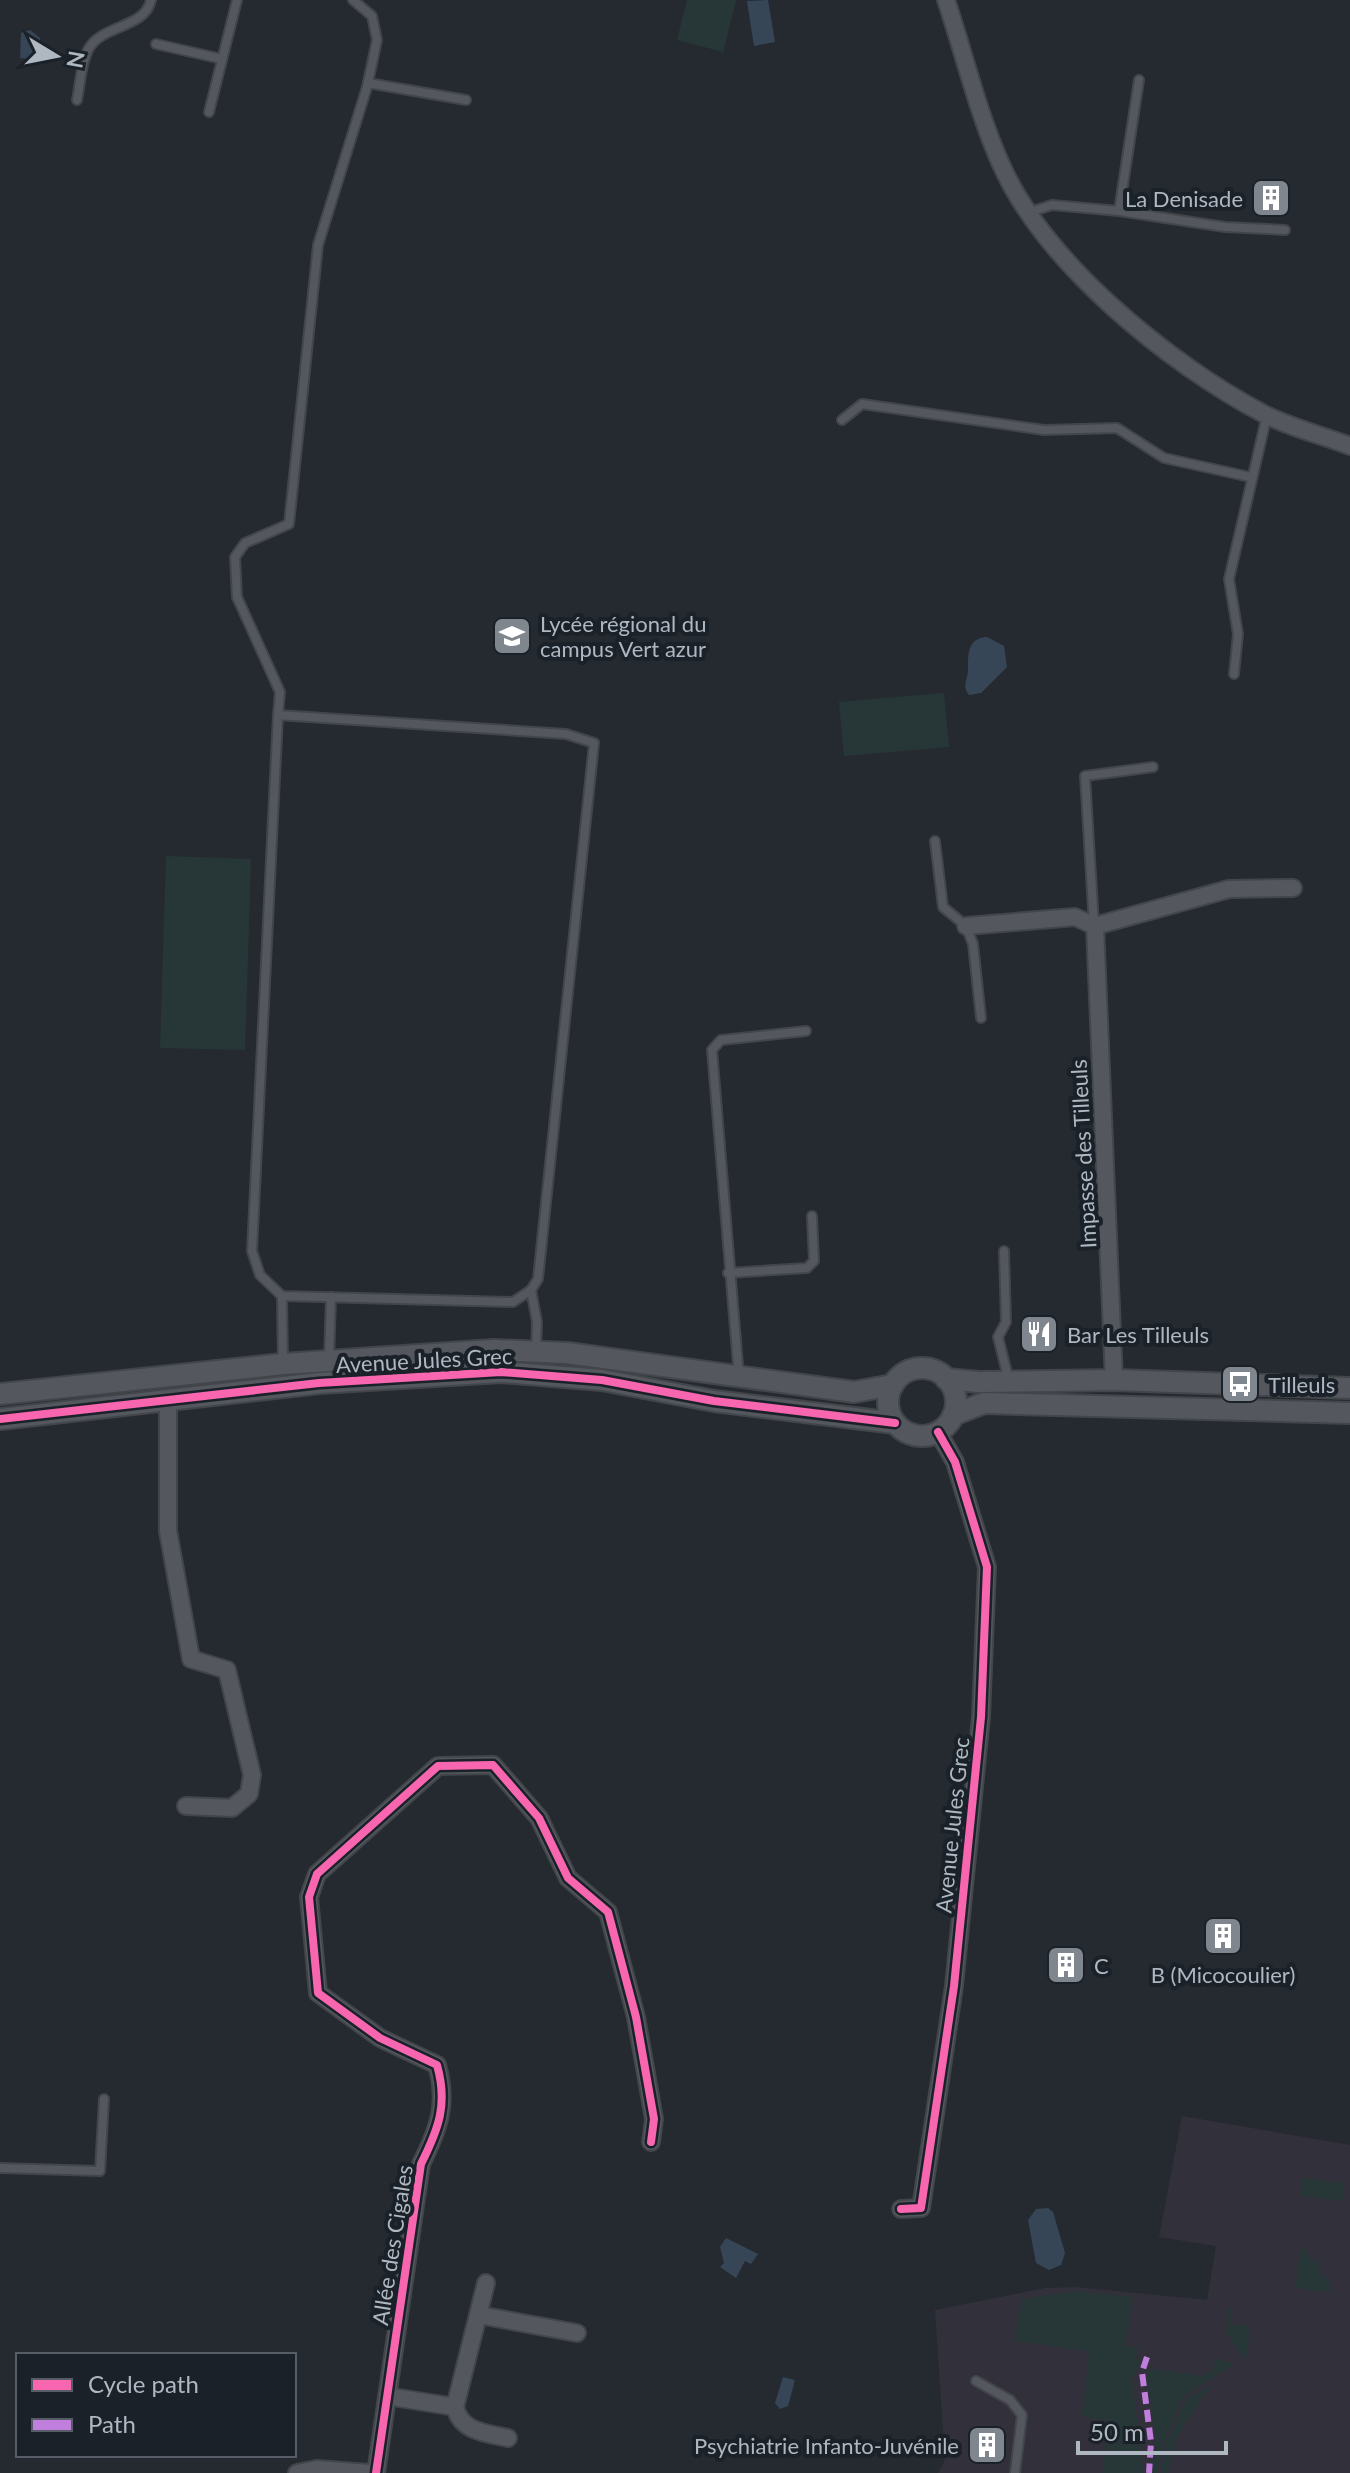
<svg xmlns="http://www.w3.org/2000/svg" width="1350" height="2473" font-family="Lato,sans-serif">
	<rect width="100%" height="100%" fill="#252a30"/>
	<path fill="#32313b" d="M1182,2116L1350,2145V2473H938L945,2460L935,2310L1045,2288L1075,2287L1207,2300L1216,2246L1159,2237Z"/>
	<g fill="#273738">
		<path d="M687,0H736L723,52L677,40Z"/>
		<path d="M944,693L949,747L844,756L839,702Z"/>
		<path d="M166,856L251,859L245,1050L160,1048Z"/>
		<path d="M1302,2178L1344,2183L1342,2201L1300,2196Z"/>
		<path d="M1301,2244L1311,2260L1320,2262L1319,2274L1331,2281L1329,2292L1295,2288Z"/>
		<path d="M1076,2291L1133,2297L1125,2346L1138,2348L1136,2355L1140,2364L1132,2378L1143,2473H1102L1110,2422L1082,2416L1089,2351L1014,2341L1022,2299Z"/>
		<path d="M1229,2307H1232L1231,2324L1250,2326L1247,2354L1243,2358L1226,2332Z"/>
		<path d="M1215,2358L1235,2364L1183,2396L1163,2445L1157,2473H1152L1155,2440L1147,2375L1149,2369L1203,2376L1214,2369Z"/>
		<path d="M1211,2386L1178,2435L1168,2473H1161L1166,2443L1187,2398Z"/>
	</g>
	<g fill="#364657">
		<path d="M768,0L775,42L754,46L747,1Z"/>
		<path d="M30,30L40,38L39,60L20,58L21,33Z"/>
		<path d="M987,637L1004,646L1007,667L981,693L969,695C962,686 967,681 968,671C968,655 967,638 987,637Z"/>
		<path d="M1048,2208L1053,2212L1065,2253L1061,2265L1049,2270L1036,2263L1028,2220L1036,2209Z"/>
		<path d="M726,2238L758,2254L751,2264L745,2261L736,2278L720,2267L724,2263L720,2247Z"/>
		<path d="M783,2377L795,2380L788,2406L780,2409L775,2403Z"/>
	</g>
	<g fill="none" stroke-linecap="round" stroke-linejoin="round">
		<g stroke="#42464b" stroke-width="12">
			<g id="service">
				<path d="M156,44L222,59"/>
				<path d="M368,83L466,100"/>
				<path d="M77,100C80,85 81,64 88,50C101,24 145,29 151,0"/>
				<path d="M209,112L237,0"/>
				<path d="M1119,211L1225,227L1285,230"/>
				<path d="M1027,213L1052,205L1119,211L1139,80"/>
				<path d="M842,420L862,404L1044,430L1117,428L1164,458L1250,477"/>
				<path d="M1234,674L1238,634L1229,579L1267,415"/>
				<path d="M278,715L566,734L594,743L538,1279L531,1290L513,1302L282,1296L260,1275L252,1251L278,715L280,692L237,597L235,557L245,543L289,524L318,245L367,87L377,40L372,16L353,0"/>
				<path d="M935,841L943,907L966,926L973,944L981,1018"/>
				<path d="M1094,925L1085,776L1153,767"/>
				<path d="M1004,1251L1006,1322L998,1337L1009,1381"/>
				<path d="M728,1273L807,1268L814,1261L812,1216"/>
				<path d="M531,1290L537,1322L536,1351"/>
				<path d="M282,1296L283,1364"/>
				<path d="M329,1360L331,1297"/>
				<path d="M739,1377L712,1050L721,1040L806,1031"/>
				<path d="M0,2168L100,2171L104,2099"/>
				<path d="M976,2381L1010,2400L1022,2415L1015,2473"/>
			</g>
		</g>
		<g stroke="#42464b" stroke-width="20">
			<g id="minor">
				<path d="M946,0C964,53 977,110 1000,162C1043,262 1169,364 1264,414C1291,428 1322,435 1350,446"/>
				<path d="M966,926L1075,917L1095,926"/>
				<path d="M1114,1380L1095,926L1229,889L1293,888"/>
				<path d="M168,1401V1531L191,1659L227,1670L252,1775L249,1794L232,1808L186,1806"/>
				<path d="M901,2209L921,2208L954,1986L981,1717L987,1567L955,1462L938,1432"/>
				<path d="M479,2315L577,2333"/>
				<path d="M387,2396L455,2407L486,2283"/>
				<path d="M455,2407C461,2432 486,2433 508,2438"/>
				<path d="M297,2473L317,2469L369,2473"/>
				<path d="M376,2473L421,2164C439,2128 448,2104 437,2065L380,2038L318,1993L309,1897L317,1874L438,1766L493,1765L539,1818L568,1878L608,1912L636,2017L654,2119L651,2142"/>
			</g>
		</g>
		<g stroke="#42464b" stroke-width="24">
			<g id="tertiary">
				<circle cx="922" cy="1402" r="34"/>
				<path d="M946,1379L979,1382L1114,1380L1350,1388"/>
				<path d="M0,1394L283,1364L494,1350L567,1353L854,1392L893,1385"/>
				<path d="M953,1415L984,1403L1350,1413"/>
				<path d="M0,1419L319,1383L501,1372L602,1380L714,1401L895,1423"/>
			</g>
		</g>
		<use href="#service" stroke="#54585e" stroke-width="8"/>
		<use href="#minor" stroke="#54585e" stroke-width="16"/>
		<use href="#tertiary" stroke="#54585e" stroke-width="20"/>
		<path stroke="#c07fdc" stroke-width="6" stroke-dasharray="12 6" stroke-linecap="butt" d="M1147,2357L1142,2372L1151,2442L1149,2473"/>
		<g stroke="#1a2129" stroke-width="13">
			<g id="cycleway">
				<path d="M0,1419L319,1383L501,1372L602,1380L714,1401L895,1423"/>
				<path d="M901,2209L921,2208L954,1986L981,1717L987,1567L955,1462L938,1432"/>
				<path d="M376,2473L421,2164C439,2128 448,2104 437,2065L380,2038L318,1993L309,1897L317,1874L438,1766L493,1765L539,1818L568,1878L608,1912L636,2017L654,2119L651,2142"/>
			</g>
		</g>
		<use href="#cycleway" stroke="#f766af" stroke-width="8"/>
	</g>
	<defs>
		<g id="building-square" transform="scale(2)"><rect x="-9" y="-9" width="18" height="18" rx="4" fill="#7f868e" stroke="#1a2129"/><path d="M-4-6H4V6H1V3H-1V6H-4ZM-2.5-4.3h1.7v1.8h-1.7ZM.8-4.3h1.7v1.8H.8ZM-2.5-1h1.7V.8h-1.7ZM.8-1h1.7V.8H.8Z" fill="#fff"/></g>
		<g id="school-square" transform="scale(2)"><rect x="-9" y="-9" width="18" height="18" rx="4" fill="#7f868e" stroke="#1a2129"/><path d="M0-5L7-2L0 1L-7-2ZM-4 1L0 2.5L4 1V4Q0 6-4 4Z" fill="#fff"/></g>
		<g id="restaurant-square" transform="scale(2)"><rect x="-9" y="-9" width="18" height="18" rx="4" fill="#7f868e" stroke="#1a2129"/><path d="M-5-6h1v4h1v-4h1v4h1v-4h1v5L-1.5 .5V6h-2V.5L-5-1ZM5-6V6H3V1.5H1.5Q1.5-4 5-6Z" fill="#fff"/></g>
		<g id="bus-square" transform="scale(2)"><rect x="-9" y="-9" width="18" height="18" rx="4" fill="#7f868e" stroke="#1a2129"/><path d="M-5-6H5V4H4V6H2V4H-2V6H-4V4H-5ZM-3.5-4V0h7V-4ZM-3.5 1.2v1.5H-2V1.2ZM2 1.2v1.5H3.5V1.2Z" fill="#fff"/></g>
	</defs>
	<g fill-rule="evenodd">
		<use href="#building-square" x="1271" y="198"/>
		<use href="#school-square" x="512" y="636"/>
		<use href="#restaurant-square" x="1039" y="1334"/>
		<use href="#bus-square" x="1240" y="1384"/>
		<use href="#building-square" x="1223" y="1936"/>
		<use href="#building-square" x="1066" y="1965"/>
		<use href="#building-square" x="987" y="2445"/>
	</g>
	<g text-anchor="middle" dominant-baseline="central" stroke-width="8" stroke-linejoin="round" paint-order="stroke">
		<g font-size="22" fill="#afb7c1" stroke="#1a2129" text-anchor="start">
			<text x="1243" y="198" text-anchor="end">La Denisade</text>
			<text x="540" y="623">Lycée régional du<tspan x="540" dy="25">campus Vert azur</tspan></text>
			<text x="1067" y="1334">Bar Les Tilleuls</text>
			<text x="1268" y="1384">Tilleuls</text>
			<text x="1094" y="1965">C</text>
			<text x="1223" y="1974" text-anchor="middle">B (Micocoulier)</text>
			<text x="959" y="2445" text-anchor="end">Psychiatrie Infanto-Juvénile</text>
		</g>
		<g font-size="22" fill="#afb7c1" stroke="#1a2129">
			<text transform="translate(1083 1154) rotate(-93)">Impasse des Tilleuls</text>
			<text transform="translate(424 1360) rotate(-3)">Avenue Jules Grec</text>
			<text transform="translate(952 1825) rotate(-84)">Avenue Jules Grec</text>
			<text transform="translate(392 2245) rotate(-81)">Allée des Cigales</text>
		</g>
	</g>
	<rect x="16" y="2353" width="280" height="104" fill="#1a2129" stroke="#565d66" stroke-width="2"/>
	<rect x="32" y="2379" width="40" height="12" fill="#f766af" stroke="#565d66" stroke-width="2"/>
	<text x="88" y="2393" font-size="24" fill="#afb7c1">Cycle path</text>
	<rect x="32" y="2419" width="40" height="12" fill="#c07fdc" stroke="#565d66" stroke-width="2"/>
	<text x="88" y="2433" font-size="24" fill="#afb7c1">Path</text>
	<g transform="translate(56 56) rotate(100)" stroke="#1a2129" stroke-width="6" paint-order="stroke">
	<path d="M0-6L14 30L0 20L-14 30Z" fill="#afb7c1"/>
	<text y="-12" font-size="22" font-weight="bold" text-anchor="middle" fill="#afb7c1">N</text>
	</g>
	<path d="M1078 2441v12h148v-12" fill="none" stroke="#afb7c1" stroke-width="4"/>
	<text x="1090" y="2441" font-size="24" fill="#afb7c1" stroke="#1a2129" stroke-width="6" paint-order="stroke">50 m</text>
</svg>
